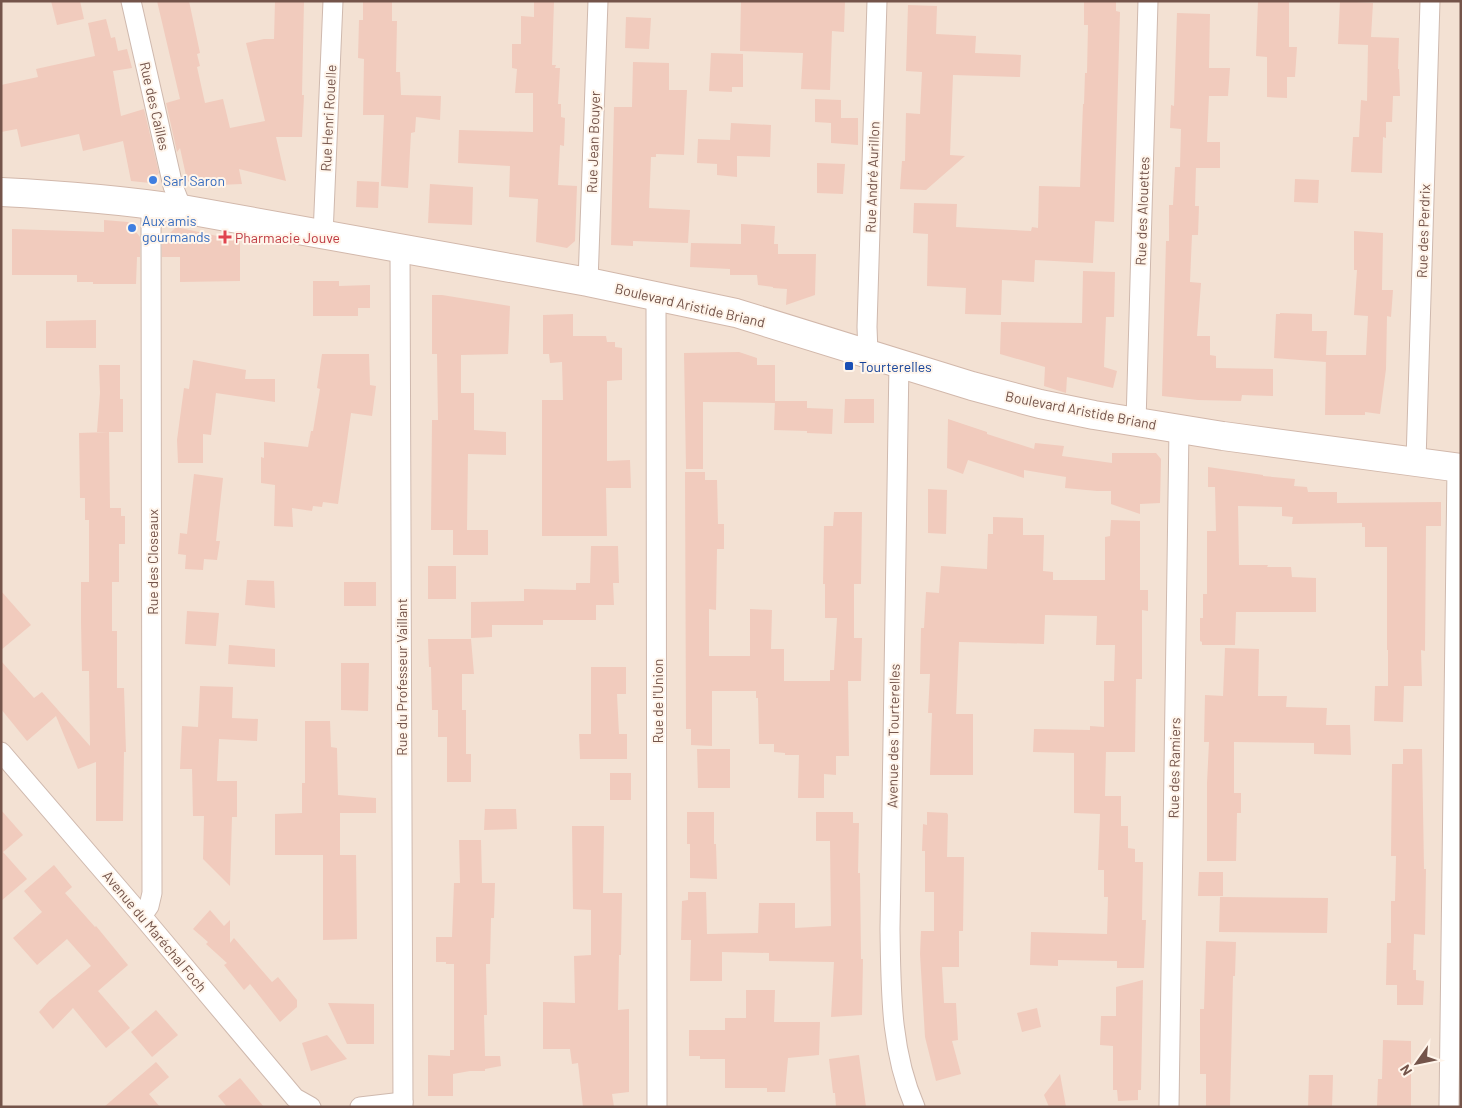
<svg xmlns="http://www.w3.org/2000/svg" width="1462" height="1108" font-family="Barlow,sans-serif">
	<rect width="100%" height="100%" fill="#fcf0e5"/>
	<rect fill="#f3e1d3" x="1" y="1" width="1460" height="1106"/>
	<g fill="#f1cbbd">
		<path d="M51,1H80L84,19L57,25Z"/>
		<path d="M157,1H189L200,53L197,54L200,66L197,67L205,103L223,99L230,128L265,121L246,43L264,39H274L275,1H304L302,95H304L302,137H276L286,181L239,169L242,184L194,186L187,180L180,148L177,152L166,103L180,99Z"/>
		<path d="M363,1H392V21H397L396,72H400L401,95L441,96L440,120L416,117L415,132L411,133L408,188L381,186L384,115H363L364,59L358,58L359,20H363Z"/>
		<path d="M534,1H554L552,65H556L555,68H560L558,104H561V117L565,118L564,146L560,145L558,185L577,186L575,241L567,248L536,242L538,199L509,197L510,166L458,163L459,130L533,132V93H515L517,69L512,68V44H521V16L534,17Z"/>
		<path d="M741,1H845L844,32L832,31L830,90L801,89L803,53L740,51Z"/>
		<path d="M1084,1H1116V11L1120,12L1114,222L1095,221L1093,263L1035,260L1034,282L1002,280L1001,315L965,314L966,288L927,286L928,234L913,233L914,203L957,204L956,227L1031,231L1032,227L1038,228L1039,186L1080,187L1083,104H1084L1085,73H1087L1088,25H1084Z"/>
		<path d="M1258,1H1289V47H1297L1295,77H1287V98L1267,97V57L1256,56Z"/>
		<path d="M1340,1L1373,3L1371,37L1399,38L1398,69H1399L1400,96H1393L1392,122H1386V138L1383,137L1382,173L1351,172L1353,137H1359L1361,100L1367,101L1368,45L1338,44Z"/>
		<path d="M908,5L937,6L936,34L976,36L975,53L1021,55L1020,77L953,75L950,155L965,156L926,190L900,189L902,161H905L906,113L920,114L922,72L906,71Z"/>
		<path d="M1177,13L1210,14L1209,68H1230L1228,96H1209L1207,142H1220V168H1196L1195,206H1199L1198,235H1192L1190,282L1201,283L1197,336H1210V355L1216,356V368L1273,369V396L1242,395L1241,401L1198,400L1162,396L1166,241H1169V205H1173L1175,167H1185H1180L1181,129L1170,128L1171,105L1174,106Z"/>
		<path d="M626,17L651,18L649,49L625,48Z"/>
		<path d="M106,19L111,38L115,37L118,51L127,49L132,68L113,71L121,116L144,109L159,173L150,183L131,181L123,141L83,151L79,134L21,147L17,129L1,132V85L38,77L36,69L95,56L88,23Z"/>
		<path d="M711,53L743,54V87H732V92L709,91Z"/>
		<path d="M633,62L669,63V90H687L684,155L656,154V157H651L649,208L690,210L688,243L633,241V246L611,245L614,107H632Z"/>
		<path d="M815,99L841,100V118H858V145L831,143V123L815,122Z"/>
		<path d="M731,123L771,125L770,157L737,156V177L717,175V164L697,163L698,139L730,140Z"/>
		<path d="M817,163L845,164L843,194L817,193Z"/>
		<path d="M1295,179L1319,180L1318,203L1294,202Z"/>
		<path d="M357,181L379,182L378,208L356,207Z"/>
		<path d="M430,184L473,187L472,225L428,223Z"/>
		<path d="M104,220L128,222L140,237V257H137L136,284H93V282H77V275H12V229L104,232Z"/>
		<path d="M741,224L775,226L774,244H778V254H816L815,295L786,305L787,289L773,288V287L758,285L757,275H730V269L690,267L691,243L741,244Z"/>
		<path d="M176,227L240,241V281L180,282V257H162V241Z"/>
		<path d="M1354,231L1383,233L1382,290H1393L1391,317L1387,316L1386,369L1380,414L1365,412V415H1325L1326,356V362L1274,358L1276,314H1280V313L1312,314V331H1327L1326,355H1366L1368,316L1354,315L1357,270H1354Z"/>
		<path d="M1083,271L1115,272L1114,317H1106L1104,367L1117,371L1113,388L1067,377L1066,393L1044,386L1045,367L1000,354L1001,322L1082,323Z"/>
		<path d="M313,281H339V286L370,285V308H358V316H313Z"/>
		<path d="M432,295H442L510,306L508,354L461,355V393H474V430L506,432V455L468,454L467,530H488V555H453V530H460H431L432,420H438L437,354H432Z"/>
		<path d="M573,314V336H606L607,342H615V347L622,348V380L607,381V461L630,460L631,488H606L607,536H542V400H563L562,362L550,363L549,354H543V315Z"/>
		<path d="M96,320V348H46V321Z"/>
		<path d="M739,352L757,358V365H775V403L703,402V469H686L684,353Z"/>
		<path d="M322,354H369L370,385L376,386L372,416L351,413L338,504L323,502L322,507L313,506L312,511L292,508L293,527L274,526L275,485L261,483V457L264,458V442L308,447L311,431H313L320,389L317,388Z"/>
		<path d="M193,360L246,370L245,379H275V402L216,393L211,435L203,434V463H178L177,440L184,388L189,389Z"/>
		<path d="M99,365H120V399H123V432H97L100,393Z"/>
		<path d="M845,399H874V423H844Z"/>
		<path d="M775,401H807V408L833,409L832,434L807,433V431L774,430Z"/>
		<path d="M948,419L987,432V434L1034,449L1035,443L1064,446L1062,456L1112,463V453H1156L1161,459L1160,503L1140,504V514L1111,504V491H1097L1065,488L1066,477L1024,470V478L968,460L963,474L947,468Z"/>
		<path d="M109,432L110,508H121V516H125V544H119V582H112V631H117V688H124L126,752H124L123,821H96V762L78,769L56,716L27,741L1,709V661L34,698L42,692L90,746L89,671H82L81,622V582H89V520H85V498H80L79,433Z"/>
		<path d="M1208,467L1263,475V476L1295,479L1294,486L1307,487L1308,492H1337V503L1441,502V526H1426L1425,651L1421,650L1422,686H1404L1403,722L1374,721L1375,686H1388V650H1387V547H1365V527H1362V523L1292,524L1293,517L1282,516V507L1238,506L1239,565H1268L1267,567H1291L1292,577L1316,578V612H1236L1235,645H1202V642L1200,641V618H1203V594H1207V531H1216L1215,487H1208Z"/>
		<path d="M685,472H705V480H717L718,524H724V549H717L716,610L709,609V656H750V609L772,610L771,649H784V681H830V670H834L837,618H825V584H823L824,526H833L834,512H862L861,584H854V638H862L861,681H848L849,756H836V775L824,774V798H798L799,755H785V753L774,752V744H759L758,698H756V691H712V746L691,745V729H686Z"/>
		<path d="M194,474L223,478L216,541H220L217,560L204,559L203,570L185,569L186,555L178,554L180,533L187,534Z"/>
		<path d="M928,489L947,490L946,534L928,533Z"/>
		<path d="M993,517L1023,518V535H1044L1043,571L1053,572V580H1105V537L1110,536L1111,520L1140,521V590H1148V611L1142,610V679H1136L1135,752H1106L1105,796H1121V826H1128V848L1135,849V862H1143L1142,920H1146L1144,968H1117V961L1058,960V966L1030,965L1031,932L1107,934L1108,897H1104V870H1098L1100,814L1074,813V753L1033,752L1034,729L1090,730V726L1104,727V681H1114L1115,645H1096L1097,616L1045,615L1044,644L959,642L956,714H973V775H930L932,713H928L930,674H920L921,628H924L926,592L939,593L941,566L987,569L988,534H993Z"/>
		<path d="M591,546H618L619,583H613L614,605H596V620H543V625H492V637L471,638V602L524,601V589L576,590V583H590Z"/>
		<rect x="428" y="566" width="28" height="33"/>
		<path d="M247,580L274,581L275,608L245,605Z"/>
		<rect x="344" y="582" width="32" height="24"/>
		<path d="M1,591L31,625L1,650Z"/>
		<path d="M187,611L219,613L216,646L185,644Z"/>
		<path d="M428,639H471L474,674H462V710H466V754H471V782H447V737H438V710H432L431,667H429Z"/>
		<path d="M229,645L275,649V667L228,664Z"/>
		<path d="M1225,648L1259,649L1258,696H1287L1286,707L1327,708L1326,725H1350L1351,755L1314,754V743L1234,742V793H1241V813H1237L1236,861H1207V783L1209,742H1204L1205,695L1223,696Z"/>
		<path d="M341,663H369L368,711L341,710Z"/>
		<path d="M591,667H626V694H617L619,734H627V759H580L579,734H591Z"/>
		<path d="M200,686L233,687L232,718L258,719L257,741L219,739L217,781H237V817H232L230,886L203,859L204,816H193L192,769H180L182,726L198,727Z"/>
		<path d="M305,721H330L331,747L337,748L338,795L376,798V813H340V855H356L357,939L323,940V855H275V814L302,813V783H305Z"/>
		<path d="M697,749H730V788H698Z"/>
		<path d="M1403,749H1422L1424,869H1426L1425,935L1414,934L1413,970H1416V980L1424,981L1423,1005H1397V985H1386L1387,943H1391V901H1395L1396,856H1391L1392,764H1403Z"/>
		<rect x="610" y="773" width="21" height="27"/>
		<path d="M485,809H516L517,829L484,830Z"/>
		<path d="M1,810L23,835L3,852L27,879L1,901Z"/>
		<path d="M687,812H714V844H716L717,879L690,878V844H687Z"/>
		<path d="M816,812H853V823H859L858,873H860L861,959H863L862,1015L831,1017L834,962L769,961V953L722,952V981H690L691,940H681L682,901L688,900V892H706L707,934L758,933L759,903H795V928L831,926L830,841H816Z"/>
		<path d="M927,812L947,813L948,815L947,857H964L963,931H959V967H942L944,1003H956L958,1040L952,1041L961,1074L936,1081L925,1037L920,954L921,931H934V892H925V851H922L923,824L927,825Z"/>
		<path d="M572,826H604L603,893H622L621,955H619L618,1010L629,1009V1092L612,1094L614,1107H583L578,1063L572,1064L570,1049H543V1002L575,1003L574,956L591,955V910L573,909Z"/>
		<path d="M459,840H481L482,883H495L494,918H491L490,964H486L487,1015H484L485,1056H500L501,1066L485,1069V1071H470L453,1074V1096H428V1055L450,1056V1050H454V964H446V962H436V937H452L454,883H460Z"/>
		<path d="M54,865L72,887L65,893L95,927L96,926L128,965L98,991L130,1028L106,1048L73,1008L53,1029L39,1012L49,1001L91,966L67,939L37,965L13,938L42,912L24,891Z"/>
		<path d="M1199,872H1223V896H1198Z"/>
		<path d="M1220,897L1328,898L1327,933L1219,932Z"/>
		<path d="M210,910L224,926L230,920V943L234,938L272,982L278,977L297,1000V1007L280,1022L250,984L244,990L224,965L227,963L206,944L208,942L193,929Z"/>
		<path d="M1206,941L1236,942L1235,976H1233L1230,1107H1206V1074H1200V1009H1204Z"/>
		<path d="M1143,980L1141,1090H1138V1100L1118,1101L1117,1090H1113V1046L1100,1045L1101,1016H1116V987Z"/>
		<path d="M746,990H775L774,1022H820L819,1055L788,1058L785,1092H767V1088H725V1059H700V1056H689V1030H725V1018H746Z"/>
		<path d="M328,1003L374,1004V1044H347Z"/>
		<path d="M1037,1008L1041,1027L1022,1032L1017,1013Z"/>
		<path d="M156,1010L178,1035L152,1057L131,1032Z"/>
		<path d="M327,1035L347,1059L311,1071L302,1043Z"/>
		<path d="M1383,1040L1411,1041V1107H1377L1378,1079H1382Z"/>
		<path d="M859,1055L866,1107H836L835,1093H833L829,1059Z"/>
		<path d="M156,1062L169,1077L149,1094L160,1107H104Z"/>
		<path d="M1060,1074L1066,1107H1049L1044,1095Z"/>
		<path d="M1309,1075H1333L1332,1107H1308Z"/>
		<path d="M240,1078L264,1107H227L218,1096Z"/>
	</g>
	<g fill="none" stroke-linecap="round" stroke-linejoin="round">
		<g stroke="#cfb9ae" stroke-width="21">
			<g id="street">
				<path d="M131,1L173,186L182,209"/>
				<path d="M323,235L333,1"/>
				<path d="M400,248L403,1107"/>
				<path d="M588,282L598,1"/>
				<path d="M656,296L657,1107"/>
				<path d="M868,353L867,327L877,1"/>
				<path d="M899,362L890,929C891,989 890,1050 915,1107"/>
				<path d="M1136,422L1148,1"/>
				<path d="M1416,461L1430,1"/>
				<path d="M1,752L142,916L295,1098L311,1107"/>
				<path d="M142,916L149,906L152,893L151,205"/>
				<path d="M360,1107L403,1102"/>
				<path d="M1169,1107L1179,429"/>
				<path d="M1449,1107L1457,467"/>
			</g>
		</g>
		<g stroke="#d2b8ab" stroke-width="30">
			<path id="secondary" d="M1,192C62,195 122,200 182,209L588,282L736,313L972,386L1040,404L1094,415L1223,436L1461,468"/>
		</g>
		<use href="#street" stroke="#fff" stroke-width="19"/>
		<use href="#secondary" stroke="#fff" stroke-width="28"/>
	</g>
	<g fill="#3f7fe0" stroke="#fff5eb" stroke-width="2">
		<circle cx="153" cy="180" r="5"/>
		<circle cx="132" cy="228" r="5"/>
	</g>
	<path fill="#e0444e" stroke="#fff5eb" stroke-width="2" d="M222.5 229.5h5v5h5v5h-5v5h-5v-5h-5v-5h5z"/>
	<rect fill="#1a4fb4" stroke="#fff5eb" stroke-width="2" x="844" y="361" width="10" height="10" rx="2.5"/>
	<g text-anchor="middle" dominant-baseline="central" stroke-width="4" stroke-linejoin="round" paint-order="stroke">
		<g font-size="14" fill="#74544a" stroke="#fff5eb">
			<text transform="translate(155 106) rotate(77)">Rue des Cailles</text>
			<text transform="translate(328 118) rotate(-87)">Rue Henri Rouelle</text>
			<text transform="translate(593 142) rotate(-88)">Rue Jean Bouyer</text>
			<text transform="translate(872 177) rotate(-88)">Rue André Aurillon</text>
			<text transform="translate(1142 211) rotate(-88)">Rue des Alouettes</text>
			<text transform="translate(1423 231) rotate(-88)">Rue des Perdrix</text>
			<text transform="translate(690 305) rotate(13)">Boulevard Aristide Briand</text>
			<text transform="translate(1081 410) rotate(11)">Boulevard Aristide Briand</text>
			<text transform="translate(152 562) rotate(-90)">Rue des Closeaux</text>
			<text transform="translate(401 677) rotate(-90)">Rue du Professeur Vaillant</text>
			<text transform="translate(657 701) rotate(-90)">Rue de l'Union</text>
			<text transform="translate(893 736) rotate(-89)">Avenue des Tourterelles</text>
			<text transform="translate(1174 768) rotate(-89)">Rue des Ramiers</text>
			<text transform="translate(155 931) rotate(50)">Avenue du Maréchal Foch</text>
		</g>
		<g font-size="14" fill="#366cbe" stroke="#fff5eb" text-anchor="start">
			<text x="163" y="180">Sarl Saron</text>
			<text x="142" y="220">Aux amis<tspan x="142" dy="16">gourmands</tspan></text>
		</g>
		<g font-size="14" fill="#be3a42" stroke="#fff5eb" text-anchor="start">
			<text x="235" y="237">Pharmacie Jouve</text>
		</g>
		<g font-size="14" fill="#164399" stroke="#fff5eb" text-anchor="start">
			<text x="859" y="366">Tourterelles</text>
		</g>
	</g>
	<rect width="1462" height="1108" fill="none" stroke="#74544a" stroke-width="5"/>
	<g transform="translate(1417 1063) rotate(237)" stroke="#fff5eb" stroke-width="4" paint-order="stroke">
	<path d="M0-4L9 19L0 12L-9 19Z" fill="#74544a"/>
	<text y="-8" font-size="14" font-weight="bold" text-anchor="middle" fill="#74544a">N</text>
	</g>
</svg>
